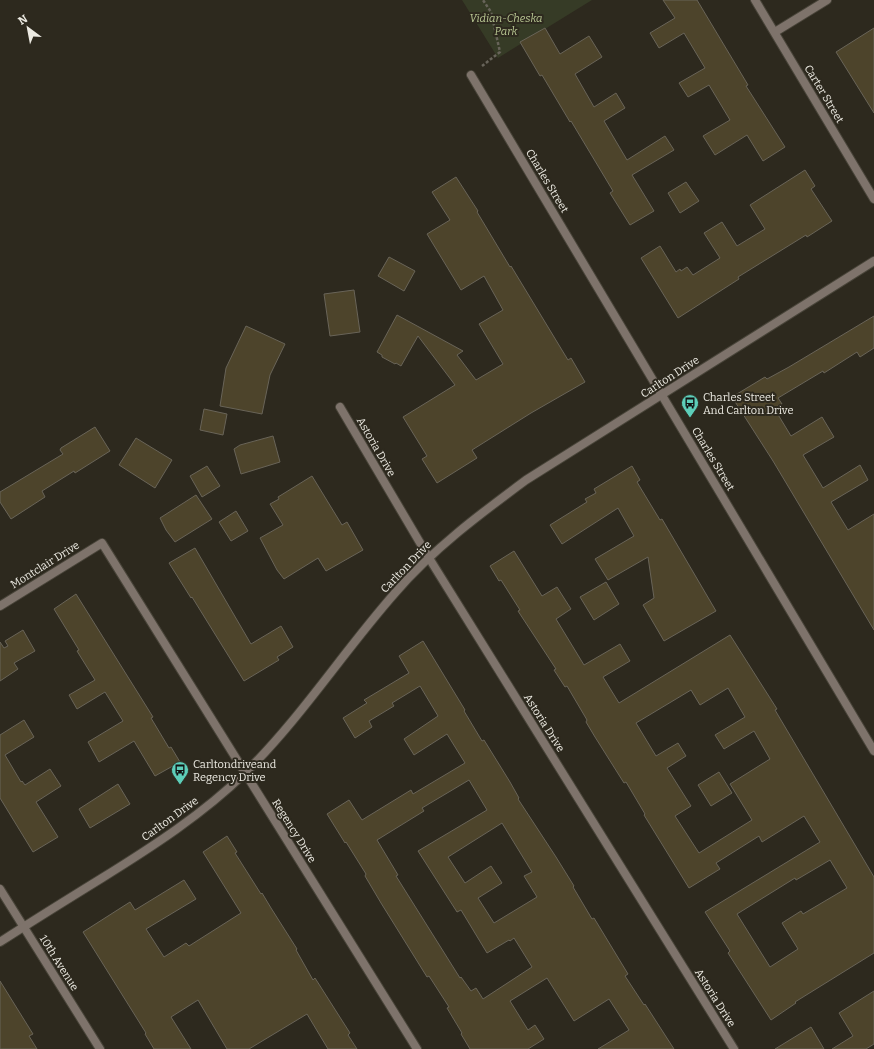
<svg xmlns="http://www.w3.org/2000/svg" width="874" height="1049" font-family="Bitter,serif">
	<rect width="100%" height="100%" fill="#2d291e"/>
	<path fill="#363b26" d="M462,0H592L498,58Z"/>
	<g fill="#4d442b" stroke="#696458" fill-rule="evenodd">
		<path d="M663,0H697L748,85L746,86L785,147L763,161L747,135L715,155L703,136L730,120L709,85L688,97L679,83L705,68L684,33L659,48L650,33L675,18Z"/>
		<path d="M545,28L560,54L589,36L602,57L575,74L594,107L616,93L625,108L604,121L627,160L665,136L674,150L632,175L654,211L630,225L610,193L613,191L571,121L570,122L542,75L540,76L520,42Z"/>
		<path d="M874,28V113L836,52Z"/>
		<path d="M805,170L815,186L811,189L832,221L807,237L806,235L738,277L739,279L678,318L641,258L660,246L676,272L680,269L681,271L687,267L693,275L720,258L704,233L722,222L737,246L765,229L750,205Z"/>
		<path d="M456,177L478,211L477,212L510,267L511,266L568,360L571,358L585,382L531,413L472,450L477,458L437,483L422,459L427,456L403,417L455,385L418,336L401,366L396,363L395,364L382,357V355L377,352L397,315L463,351L457,355L476,380L503,364L479,324L503,310L484,276L461,290L427,234L450,220L432,192Z"/>
		<path d="M686,182L699,201L680,213L668,193Z"/>
		<path d="M389,257L415,271L404,291L378,276Z"/>
		<path d="M354,290L360,332L330,336L324,294Z"/>
		<path d="M874,316V348L860,357L857,352L824,373L823,371L778,398L782,404L774,408L791,436L822,417L834,437L803,455L823,488L860,465L868,480L831,502L848,530L874,514V630L773,461L732,397L765,377L767,379L789,367Z"/>
		<path d="M246,326L285,344L270,375L262,414L220,406L226,368Z"/>
		<path d="M204,409L227,414L223,435L200,430Z"/>
		<path d="M95,427L110,451L75,473L74,471L42,491L45,497L11,519L0,502V492L63,454L60,450L61,448Z"/>
		<path d="M273,436L280,462L241,474L234,449L240,445Z"/>
		<path d="M136,438L172,460L155,488L119,465Z"/>
		<path d="M207,466L220,486L202,497L190,476Z"/>
		<path d="M632,466L640,480L637,482L643,492L660,520L662,519L716,611L664,641L643,605L654,598L648,557L608,580L595,559L634,536L618,508L562,544L550,525L587,502L585,499L596,493L594,489Z"/>
		<path d="M312,476L342,525L347,522L363,550L326,571L318,558L284,579L277,570L260,538L283,525L270,504L279,499L278,497Z"/>
		<path d="M196,495L212,519L175,542L166,530L160,518Z"/>
		<path d="M236,511L248,531L231,541L219,522Z"/>
		<path d="M195,548L251,644L281,626L293,647L277,657L279,660L244,681L192,597L191,598L169,563Z"/>
		<path d="M514,551L542,596L557,587L571,609L556,619L584,665L620,644L630,661L603,677L619,703L730,635L777,709L775,710L874,877V953L795,1002L796,1003L771,1020L728,953L730,951L705,912L820,842L804,816L762,842L759,836L716,863L720,869L689,888L644,815L645,814L626,782L624,783L595,737L586,722L587,720L567,686L565,687L554,670L556,669L518,611L520,610L501,580L499,581L490,566ZM728,688L745,717L715,735L724,749L754,731L770,759L730,784L752,820L699,853L675,816L691,806L667,768L686,756L678,743L656,756L636,723L691,690L700,705ZM830,860L847,888L803,914L801,911L782,923L798,949L770,967L737,914L795,878L796,880Z"/>
		<path d="M606,582L619,604L594,620L580,597Z"/>
		<path d="M76,594L153,717L151,718L169,748L171,747L180,762L155,776L134,741L99,762L88,742L123,721L105,692L77,709L69,695L95,680L77,651L79,650L54,609Z"/>
		<path d="M23,630L35,651L14,663L18,669L0,681V642L4,648L8,646L5,641Z"/>
		<path d="M423,641L465,710L464,711L482,741L484,740L510,782L519,798L518,799L556,857L574,886L573,887L592,919L594,918L628,974L625,976L644,1005L645,1004L674,1049H598L629,1030L609,999L574,1021L547,978L510,1001L528,1030L535,1025L544,1039L528,1049H470L461,1034L462,1033L447,1008L449,1007L429,976L427,977L381,903L365,876L366,874L346,842L345,843L327,814L349,800L362,820L411,790L413,794L465,763L447,734L414,755L404,739L438,716L420,686L392,703L394,706L369,721L372,727L355,738L343,718L367,703L364,700L409,673L399,656ZM469,780L487,810L418,851L457,912L461,910L487,953L509,940L510,941L514,938L532,967L483,999L476,988L471,991L461,977L460,978L396,876L398,875L377,840L424,811L422,808ZM502,823L532,872L524,876L537,897L494,923L478,898L502,883L491,866L465,883L448,857Z"/>
		<path d="M24,720L34,737L5,755L21,782L22,781L25,785L50,769L61,786L36,802L58,837L33,852L0,798V735Z"/>
		<path d="M719,772L732,793L711,806L698,785Z"/>
		<path d="M118,784L130,804L90,828L79,809Z"/>
		<path d="M227,836L237,852L235,853L261,894L262,893L271,908L297,949L296,950L313,980L315,978L350,1033L348,1035L357,1049H328L307,1014L249,1049H227L198,1000L171,1017L191,1049H154L145,1034L146,1033L83,932L130,902L135,910L184,880L196,899L146,929L164,957L186,943L189,946L241,913L203,852Z"/>
		<path d="M0,981L33,1034L29,1036L37,1049H0Z"/>
		<path d="M874,991V1044L866,1049H832L853,1036L839,1013Z"/>
		<path d="M811,1027L824,1049H775Z"/>
	</g>
	<g fill="none" stroke-linecap="round" stroke-linejoin="round">
		<g stroke="#484439" stroke-width="10">
			<g id="street">
				<path d="M755,0L874,199"/>
				<path d="M775,32L827,0"/>
				<path d="M471,75L874,751"/>
				<path d="M340,407L429,558L734,1049"/>
				<path d="M0,606L102,543L417,1049"/>
				<path d="M0,889L100,1049"/>
				<path d="M0,942C34,920 68,899 102,878C152,847 203,814 245,773C301,718 343,652 395,593C433,549 480,514 526,480L874,261"/>
			</g>
		</g>
		<path stroke="#68645a" stroke-width="2.5" stroke-dasharray="3 2" stroke-linecap="butt" d="M482,66L500,52L491,12L483,0"/>
		<use href="#street" stroke="#7e736b" stroke-width="8"/>
	</g>
	<defs>
		<g id="bus-pin" transform="scale(0.9)"><path d="M0 17L-7.5 6A9.5 9.5 0 1 1 7.5 6Z" fill="#5dceb9" stroke="#2d291e"/><path d="M-5-6H5V4H4V6H2V4H-2V6H-4V4H-5ZM-3.5-4V0h7V-4ZM-3.5 1.2v1.5H-2V1.2ZM2 1.2v1.5H3.5V1.2Z" fill="#111"/></g>
	</defs>
	<g fill-rule="evenodd">
		<use href="#bus-pin" x="690" y="403"/>
		<use href="#bus-pin" x="180" y="770"/>
	</g>
	<g text-anchor="middle" dominant-baseline="central" stroke-width="4" stroke-linejoin="round" paint-order="stroke">
		<g font-size="11" font-style="italic" fill="#b9c793" stroke="#2d291e">
			<text x="506" y="18">Vidian-Cheska<tspan x="506" dy="13">Park</tspan></text>
		</g>
		<g font-size="11" fill="#eceae2" stroke="#2d291e">
			<text transform="translate(824 94) rotate(59)">Carter Street</text>
			<text transform="translate(547 181) rotate(59)">Charles Street</text>
			<text transform="translate(670 377) rotate(-33)">Carlton Drive</text>
			<text transform="translate(376 447) rotate(60)">Astoria Drive</text>
			<text transform="translate(713 459) rotate(59)">Charles Street</text>
			<text transform="translate(45 565) rotate(-32)">Montclair Drive</text>
			<text transform="translate(406 567) rotate(-46)">Carlton Drive</text>
			<text transform="translate(544 723) rotate(58)">Astoria Drive</text>
			<text transform="translate(170 819) rotate(-36)">Carlton Drive</text>
			<text transform="translate(294 831) rotate(58)">Regency Drive</text>
			<text transform="translate(59 963) rotate(58)">10th Avenue</text>
			<text transform="translate(715 998) rotate(58)">Astoria Drive</text>
		</g>
		<g font-size="11" fill="#eceae2" stroke="#2d291e" text-anchor="start">
			<text x="703" y="397">Charles Street<tspan x="703" dy="13">And Carlton Drive</tspan></text>
			<text x="193" y="764">Carltondriveand<tspan x="193" dy="13">Regency Drive</tspan></text>
		</g>
	</g>
	<g transform="translate(28 28) rotate(328)" stroke="#2d291e" stroke-width="3" paint-order="stroke">
	<path d="M0-3L7 15L0 10L-7 15Z" fill="#eceae2"/>
	<text y="-6" font-size="11" font-weight="bold" text-anchor="middle" fill="#eceae2">N</text>
	</g>
</svg>
